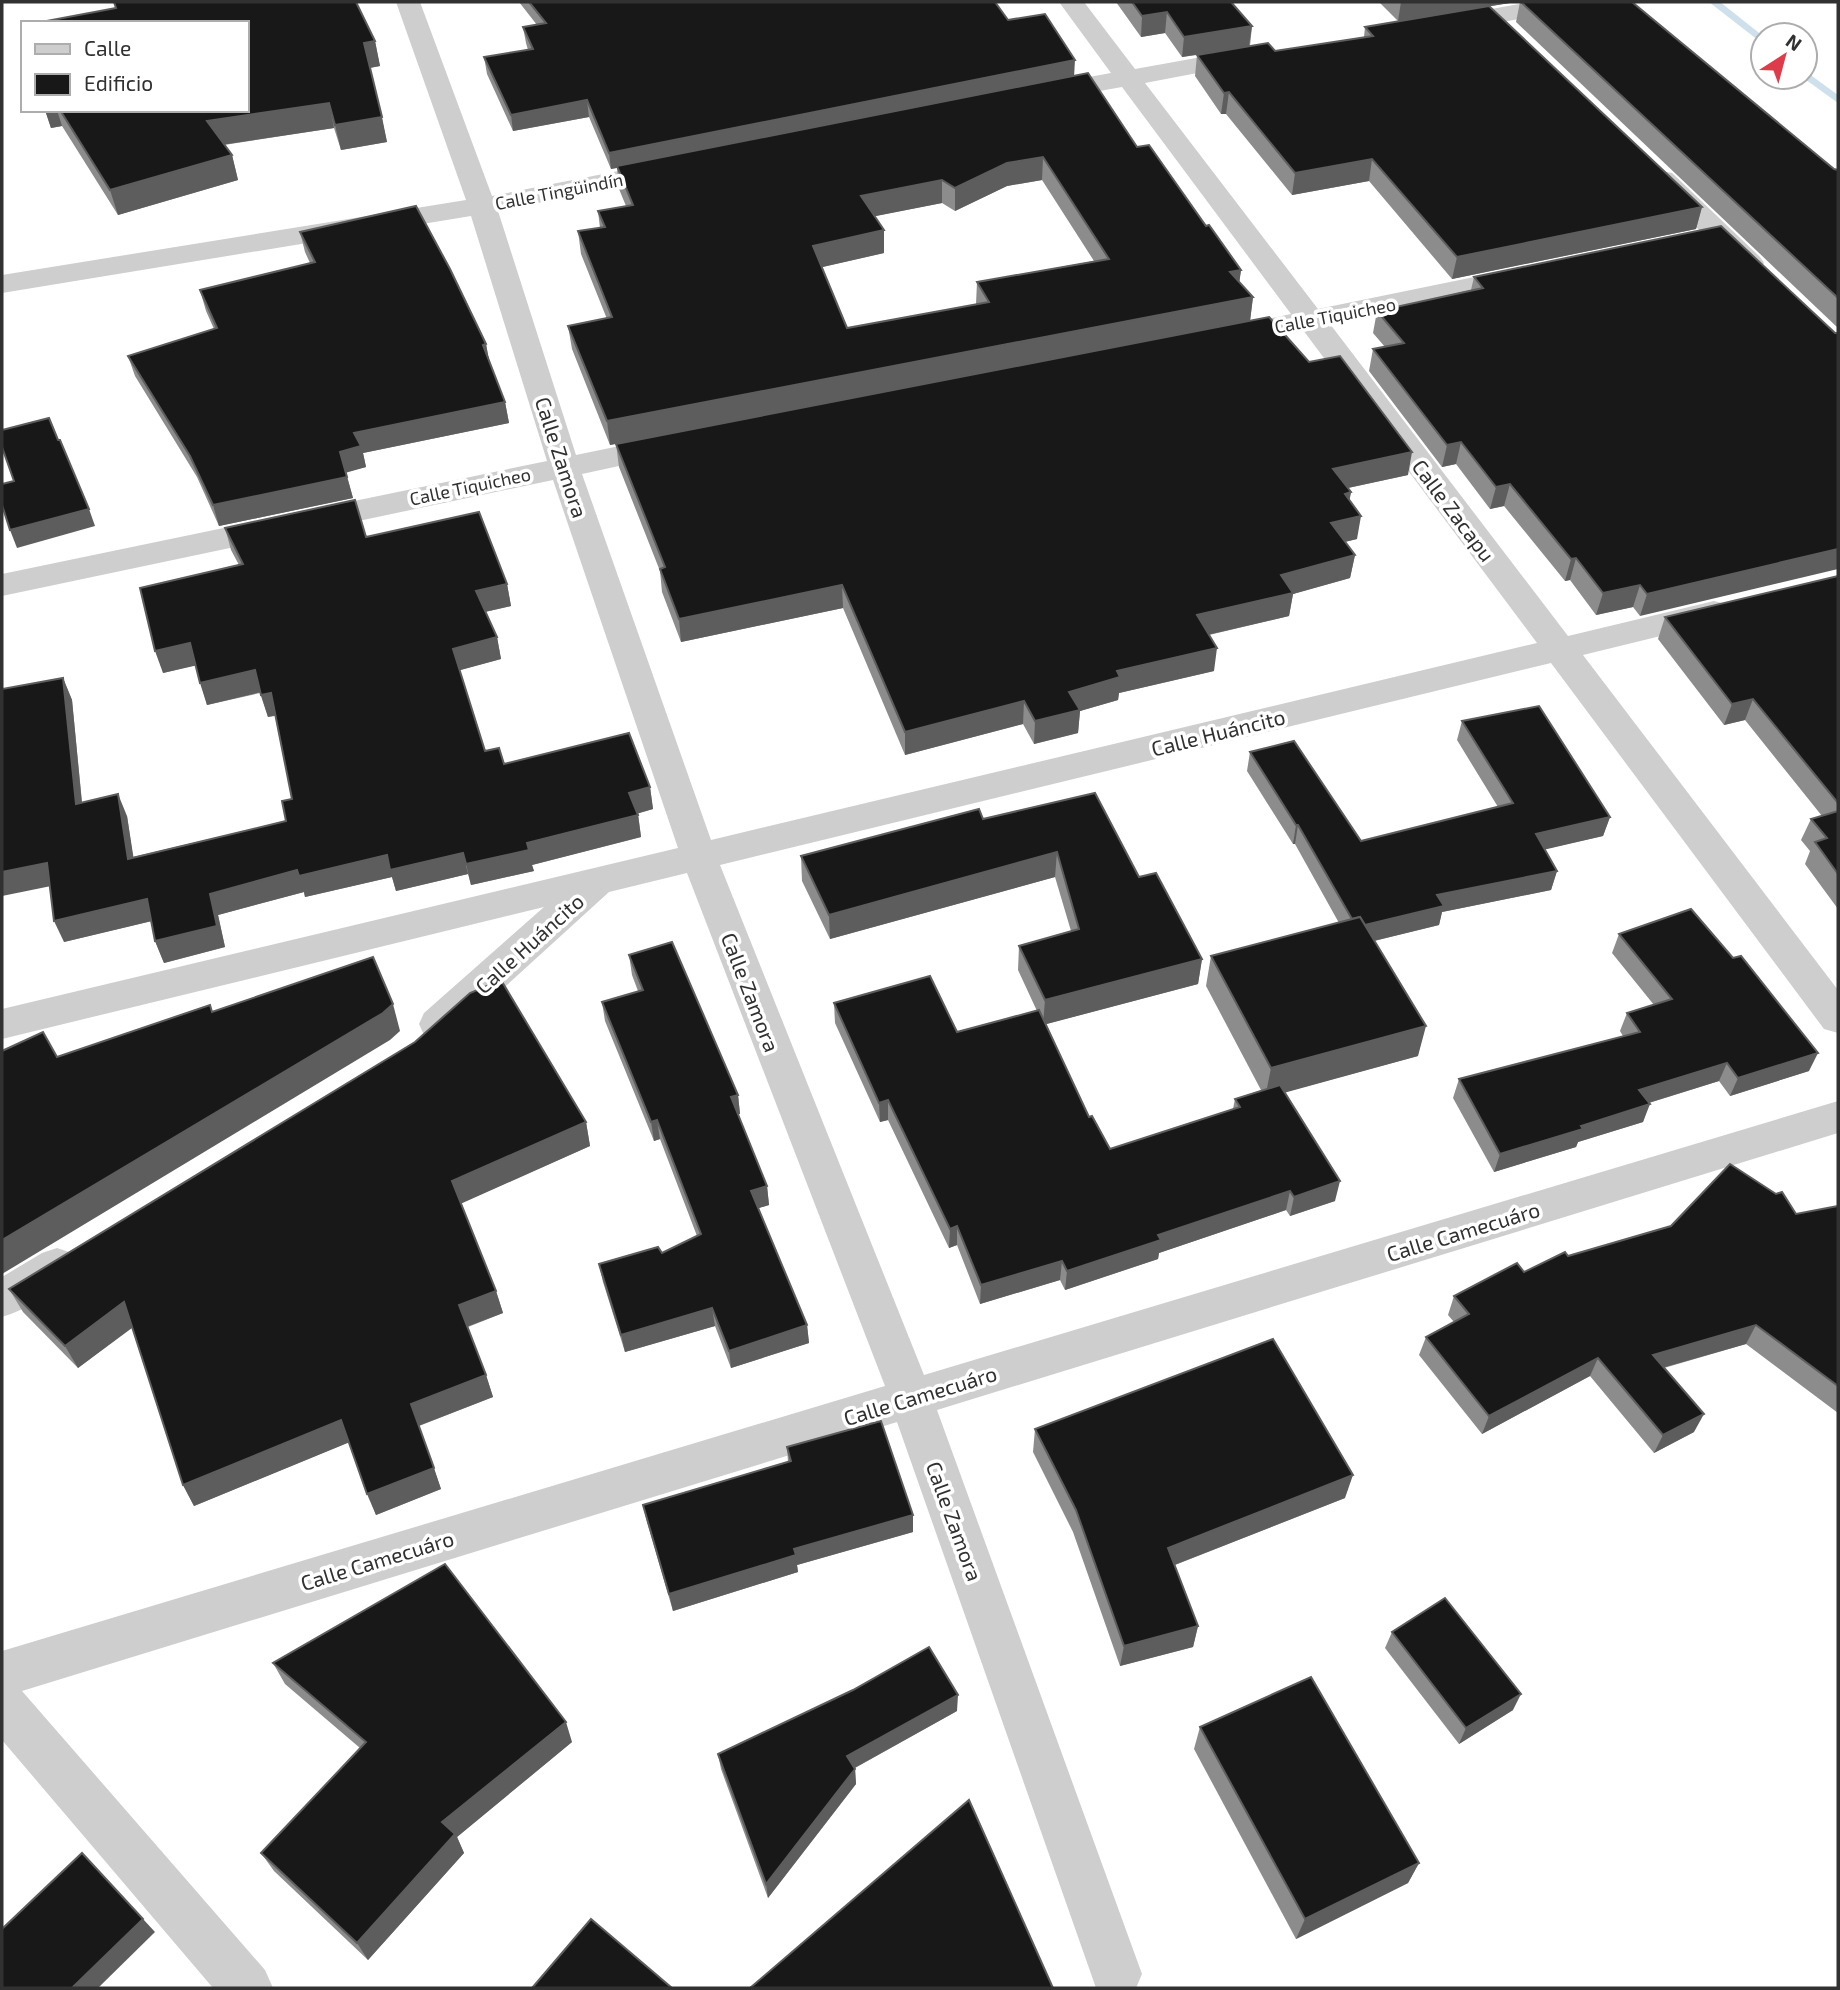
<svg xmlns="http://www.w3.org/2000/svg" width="1840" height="1990" font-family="'Exo 2',sans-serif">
	<rect width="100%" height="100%" fill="#fff"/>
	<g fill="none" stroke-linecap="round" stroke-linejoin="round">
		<g fill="#cde0eb" fill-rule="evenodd">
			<path d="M1709,2H1720L1763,36V44Z"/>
			<path d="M1805,71L1838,95V103L1802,77H1805Z"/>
		</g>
		<g fill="#cecece" fill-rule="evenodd">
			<path d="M396,2H420L492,196L669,161L679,163L683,169L679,175L669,177L498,211L576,455L668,436L679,439L684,446L679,453L582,474L711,840L1537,643L1303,330L1228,345L1218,342L1213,336L1218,330L1291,314L1122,87L1043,101L1034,99L1030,93L1034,87L1111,73L1059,2H1084L1135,69L1246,49L1255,52L1259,57L1255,62L1145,83L1318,309L1523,267L1533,270L1537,276L1533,282L1330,324L1568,636L1714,601L1726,604L1731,612L1726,620L1583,655L1838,990V1033L1824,1029L1551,663L720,865L924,1375L1838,1101V1133L937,1410L1142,1974L1136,1988H1096L897,1422L22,1691L265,1970L273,1988H213L2,1740V1651L885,1386L687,873L609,892L452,1035L438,1039L424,1035L419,1024L424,1013L544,907L2,1039V1009L678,848L553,480L2,596V574L547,461L471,216L2,293V275L466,200Z"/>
			<path d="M1530,2H1581L1578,7L1569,9L1447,33L1438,30L1434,25L1438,20L1447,17Z"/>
			<path d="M1662,171L1672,173L1760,257L1764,263L1760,269L1750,272L1740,269L1652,185L1648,179L1652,173Z"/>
			<path d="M57,1248L72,1253L78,1266C68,1288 25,1310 2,1317V1277L42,1253Z"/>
		</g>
	</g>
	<g fill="#8c8c8c" fill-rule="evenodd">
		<path d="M519,2H995L1008,20L1074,76L1206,226L1241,270L1239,282L1253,297L1250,321L610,445L572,349L568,326L607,319L581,254L578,231L600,228L598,211L626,206L619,189L617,168L611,169L589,117L513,131L487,74L484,57L528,50L526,43L523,27L537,25ZM1042,180L1094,261L977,282L976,304L847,328L822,267L884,253L875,216L942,203L955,211L1007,186Z"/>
		<path d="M1116,2H1231L1252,26L1250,46L1275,51L1364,37L1365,27L1702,207L1696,229L1452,279L1369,181L1292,195L1226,114H1221L1195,76L1197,55L1182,57L1165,33L1141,37Z"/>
		<path d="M1379,2H1516L1398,21Z"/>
		<path d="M1520,2H1632L1834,169L1838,170V328L1516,22Z"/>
		<path d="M375,41L380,66L370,68L387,142L341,150L334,128L224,145L232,155L238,180L118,215L62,126L51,128L45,110H247Z"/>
		<path d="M300,232L486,344L489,361L505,402L509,423L363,453L366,467L346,472L353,498L219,526L197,477L135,376L128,356L214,329L206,311L200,290L310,263L305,252Z"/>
		<path d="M1474,277L1835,333L1640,616L1633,607L1596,615L1570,580L1565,581L1504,506L1490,509L1456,464L1442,467L1369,371L1373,349L1385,347L1373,333L1377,311L1471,290Z"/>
		<path d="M616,444L1408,475L1348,488L1351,492L1349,500L1357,539L1345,542L1355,555L1350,578L1293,594L1289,616L1209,635L1214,671L1119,693L1118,700L1080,711L1078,733L1034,744L1023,724L905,755L843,608L681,642L662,592L660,571L619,467Z"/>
		<path d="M225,528L366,537L507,584L511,606L485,612L497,637L501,659L460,670L485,751L504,764L650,787L653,809L638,813L641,837L532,865L534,871L471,885L468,874L396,891L392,877L305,897L304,892L218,915L225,947L164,963L155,941L152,921L64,942L63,678L72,700L82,802L127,816L133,857L286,821L292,799L275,716L268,717L260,693L207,705L196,665L163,673L239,565L231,550Z"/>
		<path d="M1838,576V909L1805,864L1810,851L1801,840L1811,819L1822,816L1745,720L1724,725L1658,639L1665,617Z"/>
		<path d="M1462,721L1610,817L1603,836L1545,849L1557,871L1551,890L1442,912L1439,925L1374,941L1418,1056L1285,1092L1335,1201L1290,1216L1286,1210L1159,1253L1158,1259L1065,1290L1060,1280L980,1304L957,1245L949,1248L888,1120L880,1122L835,1023L834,1003L957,1032L1037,1011L1018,970L1019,946L1071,931L1055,877L830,939L802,881L801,856L983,819L1139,877L1202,959L1198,984L1046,1024L1089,1117L1110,1149L1233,1109L1235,1099L1261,1090L1206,986L1211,956L1339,923L1295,844H1293L1247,771L1250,752L1361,841L1498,807L1457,740Z"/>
		<path d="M1619,934L1809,1071L1730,1096L1719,1081L1649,1103L1643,1122L1578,1142L1576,1147L1494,1172L1453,1098L1459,1079L1623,1036L1620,1031L1627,1013L1654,1005L1612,953Z"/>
		<path d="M629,955L738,1095L740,1114H738L767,1186L769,1205L758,1208L807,1325L809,1343L731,1368L715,1326L625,1352L603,1282L599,1264L662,1253L697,1236L660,1139L654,1141L605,1021L602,1002L638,991L632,975Z"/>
		<path d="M586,1122L590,1146L461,1203L496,1291L503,1313L468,1327L486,1375L493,1397L419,1426L441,1489L376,1515L349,1442L194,1506L183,1485L132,1327L78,1368L23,1312L9,1289Z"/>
		<path d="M1838,1206V1413L1746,1344L1664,1368L1694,1432L1654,1453L1590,1376L1482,1434L1419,1355L1426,1337L1454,1322L1448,1315L1454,1296L1524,1272L1568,1256Z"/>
		<path d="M1035,1429L1345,1498L1175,1565L1198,1626L1193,1647L1120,1666L1073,1532L1033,1452Z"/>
		<path d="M787,1447L913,1532L797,1565L798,1572L673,1611L647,1522L643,1505L788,1462Z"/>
		<path d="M1392,1632L1513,1710L1459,1744L1385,1648Z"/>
		<path d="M273,1663L572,1742L457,1837L464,1853L368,1960L274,1871L261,1853L360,1748L285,1684Z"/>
		<path d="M957,1711L855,1768L856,1784L768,1898L721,1769L718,1754Z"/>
		<path d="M1200,1727L1419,1863L1408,1883L1296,1939L1194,1749Z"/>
	</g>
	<g fill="#5d5d5d">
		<path d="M1401,2H1516L1398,21Z"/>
		<path d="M1167,12L1165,33L1141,37L1142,16Z"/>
		<path d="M1252,26L1249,46L1182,57L1184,37Z"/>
		<path d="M375,41L380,66L369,68L364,43Z"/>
		<path d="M1075,60L1074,77L611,169L609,153Z"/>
		<path d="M1229,92L1226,114H1221L1224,93Z"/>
		<path d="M587,100L589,117L513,131L511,115Z"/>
		<path d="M329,103L334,128L214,146L207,121Z"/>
		<path d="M45,110H57L62,126L51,128Z"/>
		<path d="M382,117L387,142L341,150L335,125Z"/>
		<path d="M232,155L238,180L118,215L110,190Z"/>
		<path d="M1043,157L1042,180L1007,186L955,211V188L1007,163Z"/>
		<path d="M1372,159L1369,181L1292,195L1295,173Z"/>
		<path d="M942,180V203L861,219V196Z"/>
		<path d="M1702,207L1696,229L1452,279L1457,257Z"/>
		<path d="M884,230V253L814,269L813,246Z"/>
		<path d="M1241,270L1238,293L1230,272Z"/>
		<path d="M1253,297L1250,321L610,445L607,421Z"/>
		<path d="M486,344L490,365L483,345Z"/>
		<path d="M505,402L509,423L363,453L366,467L345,473L340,452L354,433Z"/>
		<path d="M1461,442L1456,464L1442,467L1447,445Z"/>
		<path d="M1412,452L1408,475L1329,492L1333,469Z"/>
		<path d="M347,477L353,498L219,526L213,505Z"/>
		<path d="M1510,484L1504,506L1490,509L1496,487Z"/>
		<path d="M1351,492L1347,515L1345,494Z"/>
		<path d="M89,509L95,526L17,548L10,530Z"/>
		<path d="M1361,516L1357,539L1327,546L1331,523Z"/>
		<path d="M1838,549V569L1640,616L1647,594Z"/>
		<path d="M1355,555L1350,578L1293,594L1289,616L1194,638L1197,615L1281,575Z"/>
		<path d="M1576,558L1570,580L1565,581L1571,559Z"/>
		<path d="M507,584L511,606L480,613L476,591Z"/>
		<path d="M842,585L843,608L681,642L679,619Z"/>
		<path d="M1640,585L1633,607L1596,615L1603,593Z"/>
		<path d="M497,637L501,659L457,671L453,649Z"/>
		<path d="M190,643L198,665L163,673L155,651Z"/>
		<path d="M1217,648L1214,671L1119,693L1118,700L1080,711L1078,733L1034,744L1035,721L1069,692L1117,671Z"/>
		<path d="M255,670L261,692L207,705L200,683Z"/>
		<path d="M63,678L72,700L84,825L76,804Z"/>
		<path d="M271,693L277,715L268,717L261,695Z"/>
		<path d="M1753,699L1745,720L1724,725L1732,704Z"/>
		<path d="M1024,701L1023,724L905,755V732Z"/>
		<path d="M650,787L653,809L633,815L629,793Z"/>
		<path d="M118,794L127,816L137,880L128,859Z"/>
		<path d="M638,815L641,837L532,865L534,871L471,885L466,864L527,843Z"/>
		<path d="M1610,817L1603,836L1530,853L1536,834Z"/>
		<path d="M1296,825H1298L1295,844H1293Z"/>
		<path d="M1057,852L1055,877L830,939L829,915Z"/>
		<path d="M463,853L468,874L396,891L392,877L305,897L304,892L218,915L225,947L164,963L155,941L210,894L297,870L387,855Z"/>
		<path d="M47,863L56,885L2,896V872Z"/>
		<path d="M1557,871L1551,890L1442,912L1439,925L1353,946L1357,927L1437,895Z"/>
		<path d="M147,899L156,920L64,942L54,921Z"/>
		<path d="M1202,959L1198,984L1043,1025L1045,1000Z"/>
		<path d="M393,1004L400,1031L390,1040L2,1274V1240Z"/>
		<path d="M1426,1026L1418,1056L1265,1098L1271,1068Z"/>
		<path d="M1818,1053L1809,1071L1730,1096L1738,1078Z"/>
		<path d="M1727,1063L1719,1081L1632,1108L1639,1090Z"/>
		<path d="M738,1095L740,1114L733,1116L731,1097Z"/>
		<path d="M888,1100V1120L880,1122L879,1103Z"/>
		<path d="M1650,1104L1643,1122L1578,1142L1576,1147L1494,1172L1500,1154L1581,1126Z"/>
		<path d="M657,1120L660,1139L654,1141L651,1122Z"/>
		<path d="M586,1122L590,1146L458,1205L452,1181Z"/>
		<path d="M1340,1181L1335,1201L1290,1216L1294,1197Z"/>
		<path d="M767,1186L769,1205L753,1210L751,1191Z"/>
		<path d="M1290,1191L1286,1210L1159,1253L1158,1259L1065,1290L1067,1271L1158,1235Z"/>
		<path d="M957,1226V1245L949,1248L950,1229Z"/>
		<path d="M1062,1261L1060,1280L980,1304L981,1285Z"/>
		<path d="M496,1291L503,1313L466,1327L459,1305Z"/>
		<path d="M124,1302L136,1325L78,1368L65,1346Z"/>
		<path d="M712,1308L715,1326L625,1352L621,1335Z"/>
		<path d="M807,1325L809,1343L731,1368L729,1351Z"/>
		<path d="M1756,1325L1746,1344L1644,1373L1653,1355Z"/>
		<path d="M1598,1358L1590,1376L1482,1434L1489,1416Z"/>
		<path d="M486,1375L493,1397L418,1426L411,1404Z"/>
		<path d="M1704,1414L1694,1432L1654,1453L1663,1435Z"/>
		<path d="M341,1420L350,1442L194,1506L183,1485Z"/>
		<path d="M434,1468L441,1489L376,1515L367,1494Z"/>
		<path d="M1353,1475L1345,1498L1164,1569L1168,1548Z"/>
		<path d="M913,1515V1532L797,1565L798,1572L673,1611L669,1594L794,1549Z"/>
		<path d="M1198,1626L1193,1647L1120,1666L1124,1646Z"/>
		<path d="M1521,1694L1513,1710L1459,1744L1466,1728Z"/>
		<path d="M958,1695L957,1711L849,1771L847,1756Z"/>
		<path d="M566,1722L572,1742L457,1837L464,1853L368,1960L357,1943L442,1822Z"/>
		<path d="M855,1769L856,1784L768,1898L766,1884Z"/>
		<path d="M1419,1863L1408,1883L1296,1939L1305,1919Z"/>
		<path d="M143,1919L155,1932L98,1988H72Z"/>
	</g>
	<g fill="#181818" stroke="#5d5d5d" stroke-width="2" fill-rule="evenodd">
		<path d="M114,2H356L375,41L364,43L382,117L335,125L329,103L207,121L232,155L110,190L60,110H247V23H36L116,8Z"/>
		<path d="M529,2H995L1008,20L1045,14L1075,60L609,153L587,100L511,115L484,57L533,49L523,27L546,23Z"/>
		<path d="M1132,2H1231L1252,26L1184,37L1167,12L1142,16Z"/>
		<path d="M1521,2H1632L1834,169L1838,170V298Z"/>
		<path d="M1489,6L1702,207L1457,257L1372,159L1295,173L1229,92L1224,93L1197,55L1268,43L1275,51L1373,36L1365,27Z"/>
		<path d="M1088,73L1137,147L1149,145L1206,226L1209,225L1241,270L1230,272L1253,297L607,421L568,326L612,317L578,231L605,227L598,211L633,205L617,166ZM1043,157L1109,259L977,282L989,302L847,328L813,246L884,230L861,196L942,180L955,188L1007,163Z"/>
		<path d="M416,206L450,269L486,344L483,345L505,402L354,433L361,446L340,452L347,477L213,505L190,456L128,356L217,328L200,290L315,262L300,232Z"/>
		<path d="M1721,226L1835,333H1838V549L1647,594L1640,585L1603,593L1576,558L1571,559L1510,484L1496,487L1461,442L1447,445L1373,349L1404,343L1377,311L1483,288L1474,277Z"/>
		<path d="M1269,317L1309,362L1340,356L1412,452L1333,469L1351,492L1345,494L1361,516L1331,523L1355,555L1281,575L1293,593L1197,615L1217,648L1117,671L1120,677L1069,692L1080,710L1035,721L1024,701L905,732L842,585L679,619L660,569L665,567L616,444Z"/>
		<path d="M49,418L58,440H60L89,509L10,530L2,505V484L14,481L2,447V430Z"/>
		<path d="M355,500L366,537L479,512L507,584L476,591L497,637L453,649L485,751L499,748L504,764L629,733L650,787L629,793L638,815L527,843L529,850L466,864L463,853L390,870L387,855L299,876L297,870L210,894L217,926L155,941L147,899L54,921L47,863L2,872V689L63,678L76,804L118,794L128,859L286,821L282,801L292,799L271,693L261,695L255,670L200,683L190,643L155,651L140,588L243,564L225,528Z"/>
		<path d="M1838,576V803L1753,699L1732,704L1665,617Z"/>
		<path d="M1539,706L1610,817L1536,834L1557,871L1437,895L1444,906L1365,925L1360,917L1352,919L1298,825H1296L1250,752L1294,741L1361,841L1513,803L1462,721Z"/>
		<path d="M1095,793L1139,877L1156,873L1202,959L1045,1000L1019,946L1079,929L1057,852L829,915L801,856L979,809L983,819Z"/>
		<path d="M1838,811V874L1815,842L1827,838L1811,819Z"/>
		<path d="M1691,909L1733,958L1741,956L1818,1053L1738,1078L1727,1063L1639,1090L1650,1104L1581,1126L1583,1129L1500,1154L1459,1079L1640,1032L1627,1013L1672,999L1619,934Z"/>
		<path d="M1360,917L1426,1026L1271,1068L1211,956Z"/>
		<path d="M672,942L738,1095L731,1097L767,1186L751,1191L807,1325L729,1351L712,1308L621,1335L599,1264L658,1247L662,1253L701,1234L657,1120L651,1122L602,1002L643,990L629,955Z"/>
		<path d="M373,957L393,1004L383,1013L2,1240V1051L43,1032L57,1057L210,1005L212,1012Z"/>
		<path d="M930,976L957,1032L1039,1010L1089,1117L1092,1116L1110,1149L1240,1107L1235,1099L1280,1085L1340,1181L1294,1197L1290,1191L1158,1235L1161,1240L1067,1271L1062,1261L981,1285L957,1226L950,1229L888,1100L879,1103L834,1003Z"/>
		<path d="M501,980L586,1122L452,1181L496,1291L459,1305L486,1375L411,1404L434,1468L367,1494L341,1420L183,1485L124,1302L65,1346L9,1289L415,1042L470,993Z"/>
		<path d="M1730,1164L1776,1194L1782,1192L1796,1214L1838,1206V1386L1756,1325L1653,1355L1704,1414L1663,1435L1598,1358L1489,1416L1426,1337L1469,1314L1454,1296L1517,1263L1524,1272L1565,1252L1568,1256L1671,1226Z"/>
		<path d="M1273,1339L1353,1475L1168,1548L1198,1626L1124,1646L1076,1510L1035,1429Z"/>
		<path d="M881,1421L913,1515L794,1549L796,1555L669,1594L643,1505L791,1461L787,1447Z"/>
		<path d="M445,1564L566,1722L442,1822L455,1834L357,1943L261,1853L366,1742L273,1663Z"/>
		<path d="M1445,1598L1521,1694L1466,1728L1392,1632Z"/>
		<path d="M929,1647L958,1695L847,1756L855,1769L766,1884L718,1754L853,1690Z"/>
		<path d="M1311,1677L1419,1863L1305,1919L1200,1727Z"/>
		<path d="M969,1800L1053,1988H750Z"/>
		<path d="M82,1853L143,1919L72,1988H2V1929Z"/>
		<path d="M591,1919L672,1988H532Z"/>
	</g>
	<g text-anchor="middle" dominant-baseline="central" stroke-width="7" stroke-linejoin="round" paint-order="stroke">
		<g font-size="18" fill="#313131" stroke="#fff">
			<text transform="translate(559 191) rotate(-11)">Calle Tingüindín</text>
			<text transform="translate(1335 315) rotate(-11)">Calle Tiquicheo</text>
			<text transform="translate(470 486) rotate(-12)">Calle Tiquicheo</text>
		</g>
		<g font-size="21" fill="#313131" stroke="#fff">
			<text transform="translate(562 457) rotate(72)">Calle Zamora</text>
			<text transform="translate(1454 510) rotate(53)">Calle Zacapu</text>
			<text transform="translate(1218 732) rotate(-14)">Calle Huáncito</text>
			<text transform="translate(529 943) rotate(-42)">Calle Huáncito</text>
			<text transform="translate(751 992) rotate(69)">Calle Zamora</text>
			<text transform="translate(1463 1231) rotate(-17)">Calle Camecuáro</text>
			<text transform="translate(920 1395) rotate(-17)">Calle Camecuáro</text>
			<text transform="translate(955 1521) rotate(70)">Calle Zamora</text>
			<text transform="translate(377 1560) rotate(-17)">Calle Camecuáro</text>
		</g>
	</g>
	<rect width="1840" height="1990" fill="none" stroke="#313131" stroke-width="7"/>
	<rect x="21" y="21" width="228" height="91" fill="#ffffff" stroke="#adadad" stroke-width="2"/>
	<rect x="35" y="44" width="35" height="10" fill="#cecece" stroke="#adadad" stroke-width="2"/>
	<text x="84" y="56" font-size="21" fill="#313131">Calle</text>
	<rect x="35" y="74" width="35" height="21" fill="#181818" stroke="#adadad" stroke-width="2"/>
	<text x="84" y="91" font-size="21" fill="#313131">Edificio</text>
	<g transform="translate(1784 56) rotate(36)"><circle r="33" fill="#ffffff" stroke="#adadad" stroke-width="2"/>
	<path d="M0-5L12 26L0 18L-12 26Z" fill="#dd3d4b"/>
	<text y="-10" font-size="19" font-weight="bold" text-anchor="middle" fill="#313131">N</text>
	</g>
</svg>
